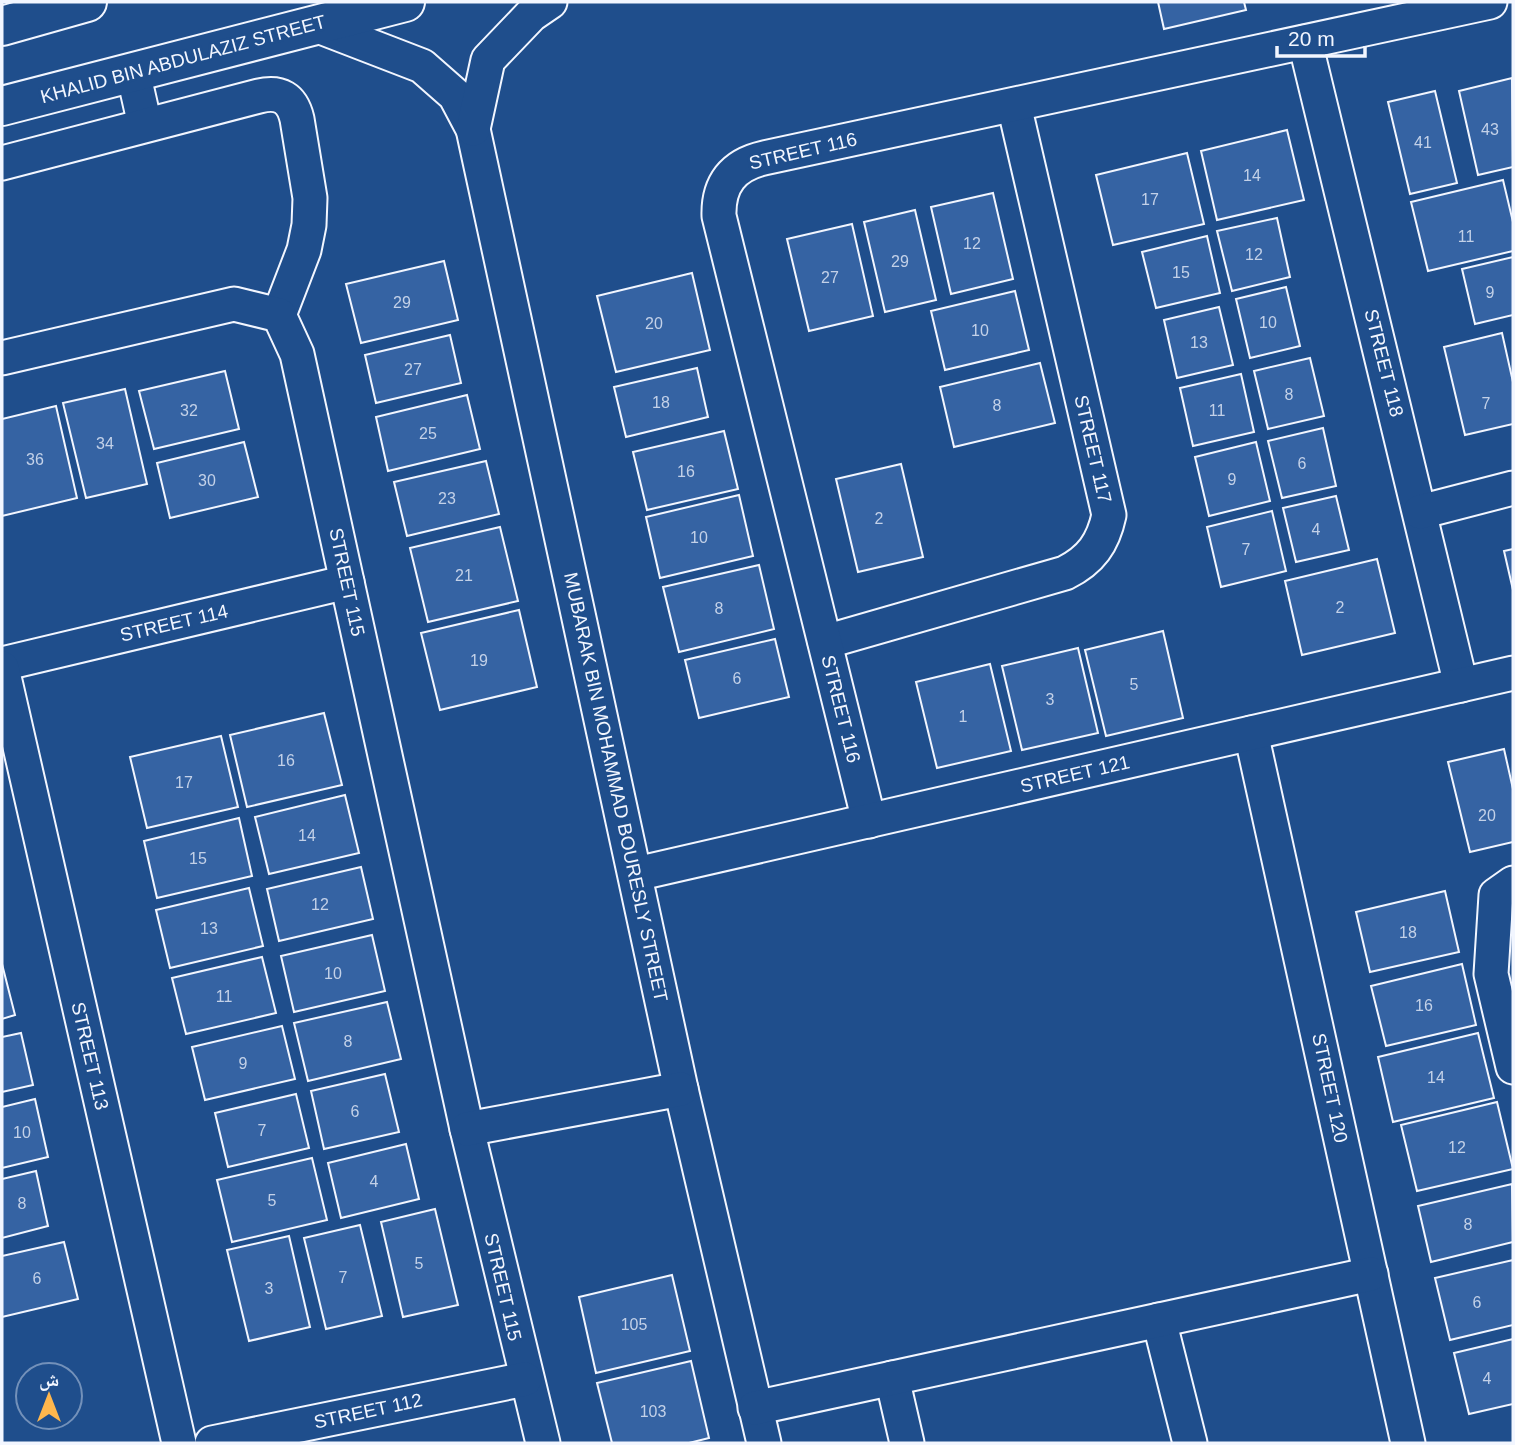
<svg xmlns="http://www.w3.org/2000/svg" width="1515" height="1445" font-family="Helvetica,'Noto Naskh Arabic',sans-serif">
	<rect width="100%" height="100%" fill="#1f4e8c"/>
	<g fill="#3563a3" stroke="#f2f6ff" stroke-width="2">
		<path d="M1158,2H1244L1246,10L1164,29Z"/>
		<path d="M1512,78L1513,167L1478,175L1459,91Z"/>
		<path d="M1435,91L1457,183L1410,194L1388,102Z"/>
		<path d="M1287,130L1304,200L1217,220L1201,151Z"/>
		<path d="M1187,153L1204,224L1113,245L1096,175Z"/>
		<path d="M1503,180L1513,222V251L1428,271L1411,202Z"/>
		<path d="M993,193L1013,279L951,294L931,207Z"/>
		<path d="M915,210L936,300L885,312L864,222Z"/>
		<path d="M1277,218L1290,277L1232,291L1217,231Z"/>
		<path d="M852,224L873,316L809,331L787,239Z"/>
		<path d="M1207,236L1220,293L1156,308L1142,252Z"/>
		<path d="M1513,257V315L1475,324L1462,269Z"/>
		<path d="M444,261L458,320L361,343L346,284Z"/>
		<path d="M692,273L710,350L616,372L597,296Z"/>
		<path d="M1286,287L1300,346L1250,358L1236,299Z"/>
		<path d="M1015,291L1029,350L945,370L931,311Z"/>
		<path d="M1219,307L1233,365L1177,378L1164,320Z"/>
		<path d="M1502,333L1513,382V424L1465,435L1444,347Z"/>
		<path d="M450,335L461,383L376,403L365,355Z"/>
		<path d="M1310,358L1324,416L1268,429L1254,371Z"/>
		<path d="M1040,363L1055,423L954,447L940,387Z"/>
		<path d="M697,368L708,417L626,437L614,387Z"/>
		<path d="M225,371L239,429L154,449L139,391Z"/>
		<path d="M1241,374L1254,432L1193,446L1180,388Z"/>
		<path d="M125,389L147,484L86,498L63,403Z"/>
		<path d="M467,395L480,449L388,471L376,417Z"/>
		<path d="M56,406L77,498L2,516V419Z"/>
		<path d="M1323,428L1336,486L1282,498L1268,441Z"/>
		<path d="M724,431L738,489L647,510L633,452Z"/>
		<path d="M244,442L258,497L170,518L157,463Z"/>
		<path d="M1256,442L1270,501L1209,516L1195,457Z"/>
		<path d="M486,461L499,514L407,536L394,482Z"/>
		<path d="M901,464L923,557L858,572L836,479Z"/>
		<path d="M739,495L753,556L660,578L646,517Z"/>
		<path d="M1336,496L1349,550L1296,562L1283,508Z"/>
		<path d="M1272,511L1286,571L1221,587L1207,527Z"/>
		<path d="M500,527L518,601L428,622L410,548Z"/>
		<path d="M1513,549V590L1504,551Z"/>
		<path d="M1377,559L1395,633L1302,655L1285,581Z"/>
		<path d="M759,565L774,629L679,652L663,587Z"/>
		<path d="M519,610L537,687L440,710L421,633Z"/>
		<path d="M1163,631L1183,718L1106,736L1085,650Z"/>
		<path d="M775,639L789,697L699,718L685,660Z"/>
		<path d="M1078,648L1098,733L1022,750L1002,666Z"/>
		<path d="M990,664L1011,751L937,768L916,682Z"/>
		<path d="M324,713L342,785L247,807L230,735Z"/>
		<path d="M221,736L238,807L147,828L130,757Z"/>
		<path d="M1504,749L1513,789V842L1470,852L1448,762Z"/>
		<path d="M345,795L359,853L269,874L255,817Z"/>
		<path d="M239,818L252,876L157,898L144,841Z"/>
		<path d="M361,867L373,919L279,941L267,889Z"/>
		<path d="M249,888L263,946L170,968L156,910Z"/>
		<path d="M1445,891L1459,952L1370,972L1356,912Z"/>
		<path d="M372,935L385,991L294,1012L281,956Z"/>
		<path d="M262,957L276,1013L186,1034L172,978Z"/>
		<path d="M2,964L15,1015L2,1019Z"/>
		<path d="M1462,964L1476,1025L1386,1046L1371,986Z"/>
		<path d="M387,1002L401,1059L308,1081L294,1023Z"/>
		<path d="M282,1026L295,1079L205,1100L192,1047Z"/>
		<path d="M21,1033L33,1085L2,1092V1037Z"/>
		<path d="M1478,1033L1494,1098L1393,1122L1378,1057Z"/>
		<path d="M385,1074L399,1132L324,1149L311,1091Z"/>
		<path d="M296,1094L309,1148L228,1167L215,1113Z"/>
		<path d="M35,1099L48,1157L2,1168V1107Z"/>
		<path d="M1497,1102L1513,1169L1417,1191L1401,1125Z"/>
		<path d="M406,1144L419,1199L341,1218L328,1163Z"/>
		<path d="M312,1158L327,1220L232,1242L217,1180Z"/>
		<path d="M36,1171L48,1226L2,1238V1179Z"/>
		<path d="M1512,1184L1513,1242L1431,1262L1418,1206Z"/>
		<path d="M435,1209L458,1305L403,1317L381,1222Z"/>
		<path d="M360,1225L382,1316L326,1329L304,1238Z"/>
		<path d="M289,1236L310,1327L249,1341L227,1250Z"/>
		<path d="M64,1242L78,1299L2,1317V1256Z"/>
		<path d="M1513,1260V1325L1450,1340L1435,1278Z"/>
		<path d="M672,1275L690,1351L596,1373L579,1297Z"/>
		<path d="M1513,1339V1404L1469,1414L1454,1353Z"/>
		<path d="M691,1361L709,1438L689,1443H612L597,1383Z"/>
	</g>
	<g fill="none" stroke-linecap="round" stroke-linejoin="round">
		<g stroke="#f2f6ff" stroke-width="37">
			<g id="minor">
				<path d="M313,24L422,66L455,95L473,129L681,1089L764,1443"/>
				<path d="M1305,42L1461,685"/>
				<path d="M133,72L145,125"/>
				<path d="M473,129L488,60L531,15L550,2"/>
				<path d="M2,163L259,96C280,91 292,98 297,119L310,198L309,225L304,250L279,315"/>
				<path d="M2,358L234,304L279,315L297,354L467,1129L543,1443"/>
				<path d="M1420,512L1513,488"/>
				<path d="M825,642L1065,573C1091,560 1103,543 1109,515L1014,105"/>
				<path d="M2,664L347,582"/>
				<path d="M2,668L179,1443"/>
				<path d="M1251,733L1408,1443"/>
				<path d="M869,821L719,216C718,184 733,165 764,158L1490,2"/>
				<path d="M636,874L1513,673"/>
				<path d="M1513,883L1496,895L1491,974L1513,1067"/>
				<path d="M467,1129L681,1089"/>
				<path d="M1159,1320L1190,1443"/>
				<path d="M892,1378L907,1443"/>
				<path d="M755,1408L1371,1274"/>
				<path d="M212,1443L525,1379"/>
			</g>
		</g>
		<g stroke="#f2f6ff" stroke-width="42">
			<g id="major">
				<path d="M2,26L87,2"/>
				<path d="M2,106L405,2"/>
			</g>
		</g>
		<use href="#minor" stroke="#1f4e8c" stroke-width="33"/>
		<use href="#major" stroke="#1f4e8c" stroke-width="38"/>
	</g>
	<g text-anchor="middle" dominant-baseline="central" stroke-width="5" stroke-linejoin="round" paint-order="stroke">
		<g font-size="16" fill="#c3d1e8">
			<text x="1490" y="129">43</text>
			<text x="1423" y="142">41</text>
			<text x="1252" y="175">14</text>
			<text x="1150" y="199">17</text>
			<text x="1466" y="236">11</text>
			<text x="972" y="243">12</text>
			<text x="1254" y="254">12</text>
			<text x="900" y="261">29</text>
			<text x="1181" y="272">15</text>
			<text x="830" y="277">27</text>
			<text x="1490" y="292">9</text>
			<text x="402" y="302">29</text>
			<text x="1268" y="322">10</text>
			<text x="654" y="323">20</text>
			<text x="980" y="330">10</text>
			<text x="1199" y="342">13</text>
			<text x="413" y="369">27</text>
			<text x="1289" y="394">8</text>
			<text x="661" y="402">18</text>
			<text x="1486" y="403">7</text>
			<text x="997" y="405">8</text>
			<text x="189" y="410">32</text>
			<text x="1217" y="410">11</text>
			<text x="428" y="433">25</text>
			<text x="105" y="443">34</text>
			<text x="35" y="459">36</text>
			<text x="1302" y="463">6</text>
			<text x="686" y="471">16</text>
			<text x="1232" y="479">9</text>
			<text x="207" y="480">30</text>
			<text x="447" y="498">23</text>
			<text x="879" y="518">2</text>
			<text x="1316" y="529">4</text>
			<text x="699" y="537">10</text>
			<text x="1246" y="549">7</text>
			<text x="464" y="575">21</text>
			<text x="1340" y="607">2</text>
			<text x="719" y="608">8</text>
			<text x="479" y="660">19</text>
			<text x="737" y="678">6</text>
			<text x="1134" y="684">5</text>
			<text x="1050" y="699">3</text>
			<text x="963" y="716">1</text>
			<text x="286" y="760">16</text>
			<text x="184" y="782">17</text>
			<text x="1487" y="815">20</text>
			<text x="307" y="835">14</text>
			<text x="198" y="858">15</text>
			<text x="320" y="904">12</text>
			<text x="209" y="928">13</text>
			<text x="1408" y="932">18</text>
			<text x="333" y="973">10</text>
			<text x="224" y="996">11</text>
			<text x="1424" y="1005">16</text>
			<text x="348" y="1041">8</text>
			<text x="243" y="1063">9</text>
			<text x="1436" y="1077">14</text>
			<text x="355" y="1111">6</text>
			<text x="262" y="1130">7</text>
			<text x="22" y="1132">10</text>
			<text x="1457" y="1147">12</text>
			<text x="374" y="1181">4</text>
			<text x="272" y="1200">5</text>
			<text x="22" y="1203">8</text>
			<text x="1468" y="1224">8</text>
			<text x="419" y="1263">5</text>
			<text x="343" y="1277">7</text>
			<text x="37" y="1278">6</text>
			<text x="269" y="1288">3</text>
			<text x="1477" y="1302">6</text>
			<text x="634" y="1324">105</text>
			<text x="1487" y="1378">4</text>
			<text x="653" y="1411">103</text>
		</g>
		<g font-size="19" fill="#f2f6ff" stroke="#1f4e8c">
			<text transform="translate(183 59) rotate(-15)">KHALID BIN ABDULAZIZ STREET</text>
			<text transform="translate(803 151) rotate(-13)">STREET 116</text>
			<text transform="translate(1384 363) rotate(76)">STREET 118</text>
			<text transform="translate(1093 449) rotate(77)">STREET 117</text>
			<text transform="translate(347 582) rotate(78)">STREET 115</text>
			<text transform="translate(174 623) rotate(-13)">STREET 114</text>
			<text transform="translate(841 709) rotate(76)">STREET 116</text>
			<text transform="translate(1075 774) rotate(-13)">STREET 121</text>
			<text transform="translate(616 787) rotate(78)">MUBARAK BIN MOHAMMAD BOURESLY STREET</text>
			<text transform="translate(90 1056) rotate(77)">STREET 113</text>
			<text transform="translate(1330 1088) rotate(78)">STREET 120</text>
			<text transform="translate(503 1287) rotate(77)">STREET 115</text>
			<text transform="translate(368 1411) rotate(-12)">STREET 112</text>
		</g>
	</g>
	<rect width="1515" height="1445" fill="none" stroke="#f2f6ff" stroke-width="7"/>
	<g transform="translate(49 1396)"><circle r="33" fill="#1f4e8c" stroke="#7391ba" stroke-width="2"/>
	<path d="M0-5L12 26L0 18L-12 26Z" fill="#ffb74d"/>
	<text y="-10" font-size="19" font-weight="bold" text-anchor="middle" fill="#f2f6ff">ش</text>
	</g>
	<path d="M1277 46v10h88v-10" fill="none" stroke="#f2f6ff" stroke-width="3.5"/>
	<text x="1288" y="46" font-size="21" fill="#f2f6ff" stroke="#1f4e8c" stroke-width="5" paint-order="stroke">20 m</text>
</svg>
